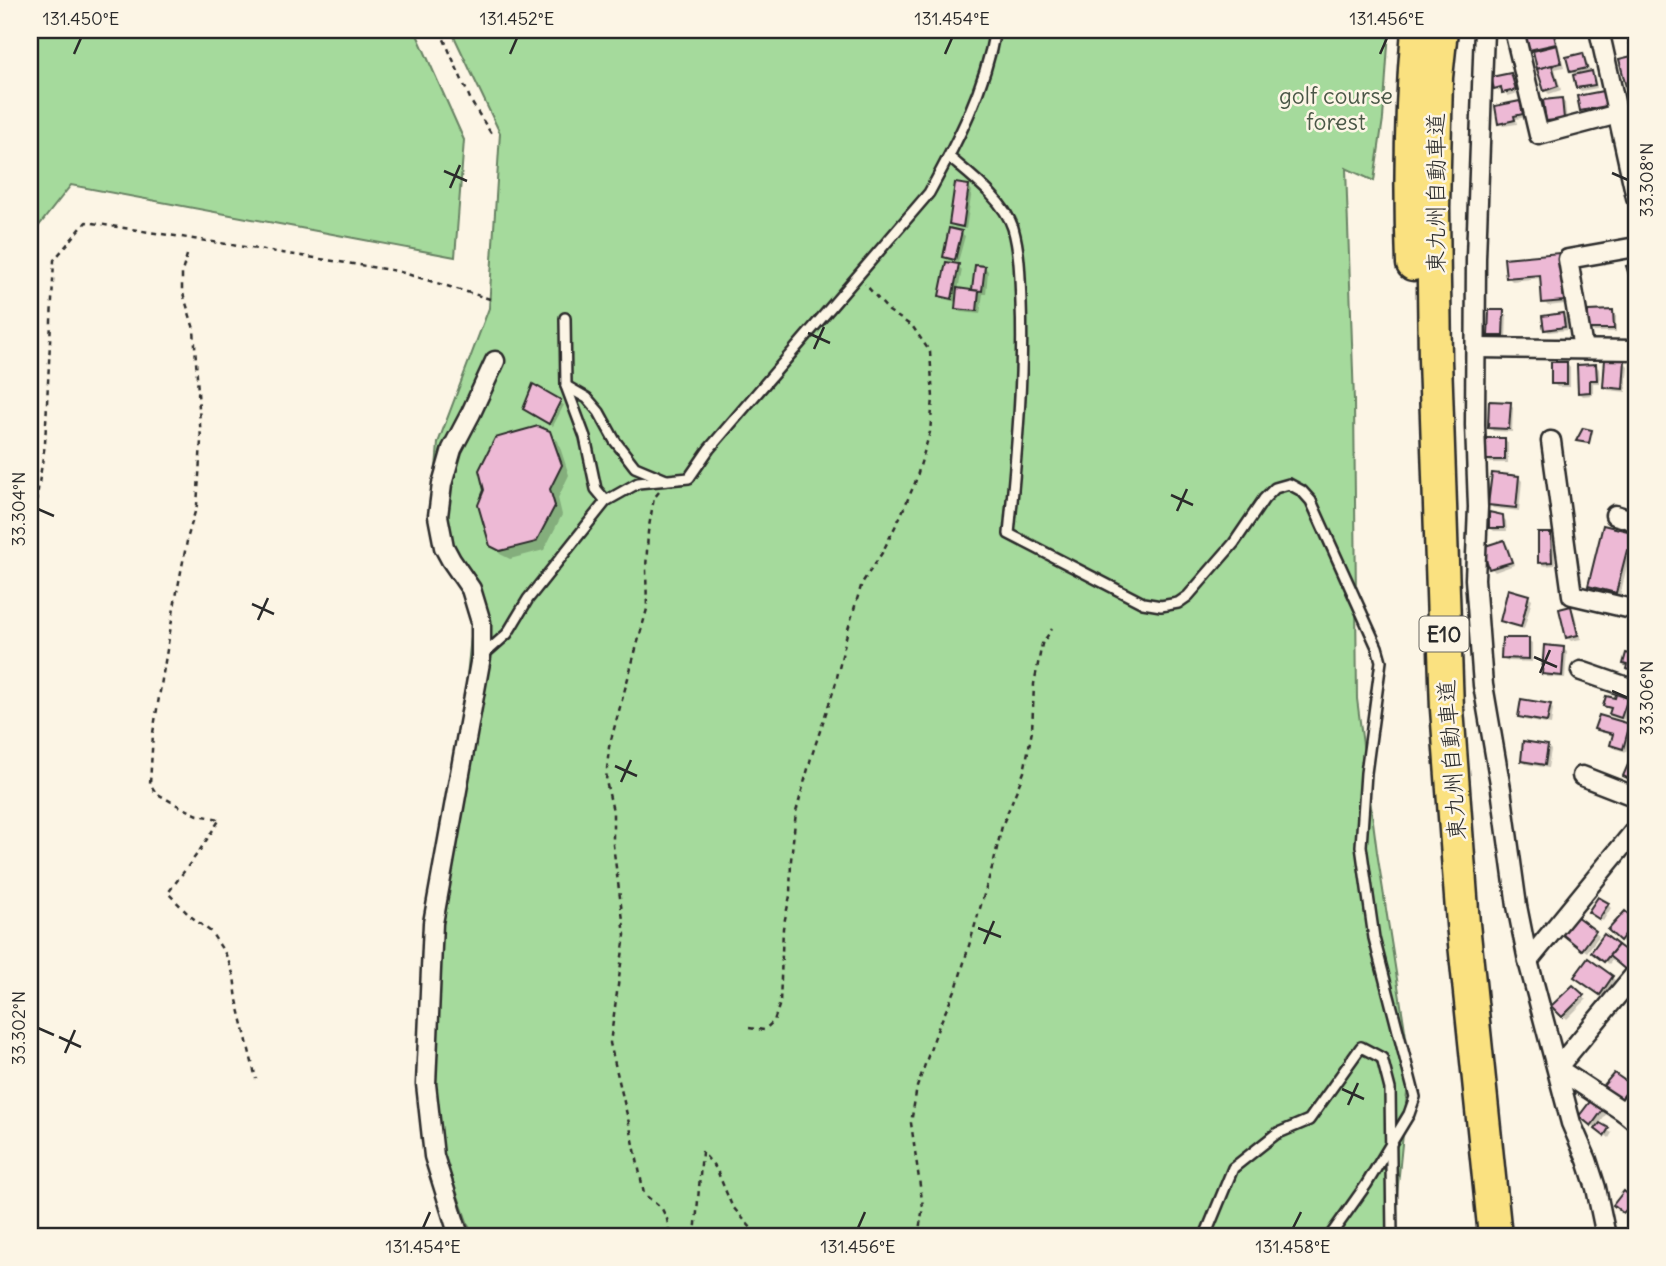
<svg xmlns="http://www.w3.org/2000/svg" width="1666" height="1266" font-family="Delius,'Klee One',sans-serif">
	<rect width="100%" height="100%" fill="#fcf5e5"/>
	<filter id="ink" filterUnits="userSpaceOnUse"><feTurbulence type="fractalNoise" baseFrequency=".0143" numOctaves="2"/><feDisplacementMap in="SourceGraphic" scale="14" xChannelSelector="R" yChannelSelector="G"/><feConvolveMatrix kernelMatrix="1 2 1 2 8 2 1 2 1" color-interpolation-filters="sRGB"/></filter>
	<g filter="url(#ink)">
		<g fill="#a5da9c" stroke="#688264" stroke-width="2">
			<path d="M30,30H415L464,140L455,257L71,185L30,237Z"/>
			<path d="M451,30H1389L1383,119L1374,181L1346,168L1354,401L1357,699L1377,852L1410,1062L1393,1236H472L439,1142L430,1084L443,917L472,626L466,599L431,534L438,443L489,308L500,133Z"/>
		</g>
		<g fill="#0003">
			<path d="M1531,30H1553L1555,32L1564,67L1555,69L1561,90L1549,94L1545,90L1534,53L1530,49L1533,32Z"/>
			<path d="M1616,30H1636V53L1633,50L1630,34L1620,36Z"/>
			<path d="M1583,55L1586,59L1590,73L1595,77L1597,88L1581,91L1577,87L1575,75L1571,71Z"/>
			<path d="M1636,57V88L1631,90L1628,86L1621,61Z"/>
			<path d="M1511,74L1515,78L1518,93L1508,96L1503,90L1499,91L1495,88Z"/>
			<path d="M1603,93L1606,97L1609,109L1585,114L1581,110Z"/>
			<path d="M1561,100L1565,103L1567,122L1551,124L1548,121Z"/>
			<path d="M1520,103L1523,106L1526,117L1516,119L1517,124L1503,126L1500,123Z"/>
			<path d="M969,187L972,191L966,229L955,227L951,224Z"/>
			<path d="M961,233L965,236L958,262L948,260L945,256Z"/>
			<path d="M1558,255L1562,258L1566,304L1548,306L1544,302L1542,278L1512,281L1508,277Z"/>
			<path d="M958,266L962,270L958,290L974,292L977,267L985,268L988,271L986,294H983L980,314L960,312L956,308L957,302L944,299L941,295Z"/>
			<path d="M1504,312L1507,316L1506,339H1493L1490,335Z"/>
			<path d="M1612,312L1616,315V332H1594L1590,329Z"/>
			<path d="M1563,315L1566,318L1568,330L1549,332L1545,329Z"/>
			<path d="M1624,362L1628,366L1626,392L1608,390L1605,387Z"/>
			<path d="M1567,364L1570,368V387H1557L1553,383Z"/>
			<path d="M1596,366L1599,369L1600,383H1593V395L1583,396L1579,392Z"/>
			<path d="M534,387L564,405L553,426L528,412Z"/>
			<path d="M1510,404L1513,408L1512,432L1493,431L1489,427Z"/>
			<path d="M549,433L558,441L569,475L558,498L562,515L544,550L510,559L500,554L492,545Z"/>
			<path d="M1504,440L1508,443V463H1491L1487,460Z"/>
			<path d="M1518,477L1522,481L1519,511L1493,508L1490,504Z"/>
			<path d="M1502,517L1506,521L1507,531H1494L1490,528Z"/>
			<path d="M1605,527L1636,535V554L1630,553L1620,596L1594,589L1590,586Z"/>
			<path d="M1551,535L1554,538L1555,565L1544,566L1540,562Z"/>
			<path d="M1504,542L1508,546L1514,565L1495,572L1491,568Z"/>
			<path d="M1528,597L1532,600L1524,629L1506,624L1502,620Z"/>
			<path d="M1571,608L1574,612L1581,639L1571,641L1567,637Z"/>
			<path d="M1528,640L1532,643V662L1507,661L1503,658Z"/>
			<path d="M1563,649L1567,652L1565,678L1547,677L1544,673Z"/>
			<path d="M1628,696L1631,700L1625,720L1615,717L1611,713L1612,710L1605,705Z"/>
			<path d="M1550,706L1553,709L1551,725L1524,720L1520,716Z"/>
			<path d="M1629,726L1633,730L1626,752L1616,749L1612,745L1615,736L1600,732L1596,728Z"/>
			<path d="M1547,746L1551,750L1548,768L1526,764L1522,761Z"/>
			<path d="M1636,840V854L1630,848Z"/>
			<path d="M1608,905L1611,908L1603,921L1594,916Z"/>
			<path d="M1625,914L1636,924V938L1632,934L1624,943L1610,930Z"/>
			<path d="M1577,918L1599,936L1587,952L1568,938Z"/>
			<path d="M1605,937L1636,961V966L1631,972L1614,958L1609,964L1597,955Z"/>
			<path d="M1588,960L1616,981L1604,997L1580,980Z"/>
			<path d="M1573,987L1586,1000L1567,1019L1554,1006Z"/>
			<path d="M1592,1101L1607,1113L1599,1125L1612,1133L1609,1138L1585,1119Z"/>
			<path d="M1624,1194L1636,1204V1222L1633,1219L1635,1216L1630,1212L1627,1215L1615,1205Z"/>
		</g>
		<g fill="#edb9d5" stroke="#2b2b2b" stroke-width="2">
			<path d="M1535,30H1553L1556,44L1529,50L1525,32Z"/>
			<path d="M1636,30V51L1631,50L1627,31Z"/>
			<path d="M1557,45L1561,63L1537,69L1533,51Z"/>
			<path d="M1583,53L1587,68L1570,72L1566,57Z"/>
			<path d="M1636,55V84L1626,87L1619,59Z"/>
			<path d="M1552,65L1558,86L1544,91L1537,69Z"/>
			<path d="M1592,71L1595,85L1576,88L1573,75Z"/>
			<path d="M1511,73L1516,90L1502,93L1501,87L1494,89L1491,77Z"/>
			<path d="M1603,91L1606,106L1580,111L1577,96Z"/>
			<path d="M1562,98L1564,119L1546,121L1543,100Z"/>
			<path d="M1520,101L1523,114L1514,116L1515,120L1498,124L1495,106Z"/>
			<path d="M955,183L969,185L963,227L949,224Z"/>
			<path d="M949,228L962,231L955,260L943,257Z"/>
			<path d="M1559,253L1564,301L1542,303L1540,275L1506,278L1504,258Z"/>
			<path d="M946,262L959,264L952,299L939,296Z"/>
			<path d="M1636,263V283L1632,284L1626,266Z"/>
			<path d="M975,265L985,266L982,291L972,290Z"/>
			<path d="M957,288L979,291L977,311L955,309Z"/>
			<path d="M1489,310H1504L1503,336H1488Z"/>
			<path d="M1613,310L1614,329H1588V311Z"/>
			<path d="M1563,313L1565,327L1544,330L1542,316Z"/>
			<path d="M1605,359L1625,360L1623,389L1603,387Z"/>
			<rect x="1551" y="362" width="16" height="22"/>
			<path d="M1596,364L1597,380H1590V392L1578,393L1577,365Z"/>
			<path d="M533,384L561,400L549,424L523,409Z"/>
			<path d="M1489,401L1511,402L1509,429L1488,428Z"/>
			<path d="M538,426L550,431L562,465L550,489L555,506L536,542L500,551L490,546L478,505L484,490L479,470L495,438Z"/>
			<path d="M1583,428L1592,430L1589,443L1576,441Z"/>
			<rect x="1486" y="438" width="19" height="22"/>
			<path d="M1492,473L1519,476L1516,508L1488,505Z"/>
			<path d="M1489,512L1503,515L1504,528H1489Z"/>
			<path d="M1603,525L1636,533V553L1627,550L1616,593L1588,586Z"/>
			<path d="M1538,533H1551L1552,562L1538,563Z"/>
			<path d="M1504,540L1512,562L1489,569L1482,547Z"/>
			<path d="M1508,589L1529,595L1521,627L1500,621Z"/>
			<path d="M1571,606L1578,635L1566,638L1559,609Z"/>
			<path d="M1502,638H1529V659L1501,658Z"/>
			<path d="M1544,645L1564,647L1562,676L1542,674Z"/>
			<path d="M1631,649L1636,650V672L1626,669L1627,665L1623,664L1626,653L1630,654Z"/>
			<path d="M1617,691L1629,695L1621,718L1609,714L1611,708L1603,706L1606,696L1615,698Z"/>
			<path d="M1521,699L1551,704L1547,722L1518,717Z"/>
			<path d="M1599,715L1630,724L1623,749L1610,745L1613,734L1594,729Z"/>
			<path d="M1523,741L1548,745L1545,765L1521,761Z"/>
			<path d="M1633,753L1636,755V782L1623,776Z"/>
			<path d="M1598,897L1609,903L1599,919L1588,912Z"/>
			<path d="M1625,911L1636,921V940L1627,932L1620,941L1608,930Z"/>
			<path d="M1576,916L1596,931L1582,950L1562,934Z"/>
			<path d="M1604,934L1618,945L1604,962L1591,952Z"/>
			<path d="M1618,945L1636,958L1626,970L1609,956Z"/>
			<path d="M1588,958L1613,976L1600,995L1574,977Z"/>
			<path d="M1573,985L1584,995L1562,1017L1551,1006Z"/>
			<path d="M1614,1073L1634,1087L1622,1101L1603,1086Z"/>
			<path d="M1592,1099L1604,1108L1591,1126L1579,1116Z"/>
			<path d="M1600,1123L1609,1128L1604,1136L1595,1129Z"/>
			<path d="M1624,1191L1636,1201L1635,1223L1630,1219L1633,1216L1626,1210L1623,1213L1613,1205Z"/>
		</g>
		<g fill="none" stroke-linecap="round" stroke-linejoin="round">
			<g stroke="#2b2b2b" stroke-width="14">
				<g id="service">
					<path d="M949,157C970,175 1004,200 1013,228C1020,252 1020,279 1021,303C1024,381 1016,457 1009,534L1143,603L1161,606L1178,603L1188,596L1234,543L1264,499L1275,488L1289,484L1302,491L1311,501L1377,647L1381,661L1366,773L1361,846L1374,938L1415,1097L1409,1114L1366,1185L1330,1236"/>
					<path d="M565,318L566,386L585,437L596,489L606,501"/>
					<path d="M566,386L587,398L599,412L615,441L635,467L666,480"/>
					<path d="M481,657L507,634L528,599L606,501L638,483L689,478L709,449L929,193C957,142 985,89 995,30"/>
					<path d="M1205,1236L1233,1168L1276,1134L1309,1120L1361,1047L1382,1058L1390,1089L1392,1236"/>
				</g>
			</g>
			<g stroke="#2b2b2b" stroke-width="23">
				<g id="minor">
					<path d="M1484,30L1476,258L1475,425L1478,507L1475,579L1483,685L1501,789L1517,906L1528,961L1571,1123L1587,1160L1596,1188L1606,1236"/>
					<path d="M1514,30L1539,135L1618,114"/>
					<path d="M1599,30L1636,197"/>
					<path d="M1477,348L1636,350"/>
					<path d="M1583,349L1568,259L1636,247"/>
					<path d="M1551,441L1572,595L1636,610"/>
					<path d="M1615,515L1636,521"/>
					<path d="M1581,671L1636,690"/>
					<path d="M1582,776L1636,797"/>
					<path d="M1528,961L1636,829"/>
					<path d="M1636,973L1557,1068L1624,1112L1636,1122"/>
					<path d="M1624,1112L1636,1097"/>
					<path d="M459,1236L434,1156L426,1084L433,923L481,657V622L471,589L451,560L444,547L438,516L442,484L452,449L471,413L495,361"/>
				</g>
			</g>
			<g stroke="#2b2b2b" stroke-width="37">
				<g id="motorway">
					<path d="M1441,30L1436,77L1433,208L1435,360L1447,709L1463,924L1495,1236"/>
					<path d="M1413,264C1410,186 1411,108 1418,30"/>
				</g>
			</g>
			<g stroke="#2b2b2b" stroke-width="2.5" stroke-dasharray="5 5" stroke-linecap="butt">
				<path d="M440,30L472,103L492,135"/>
				<path d="M187,255L182,272V290L194,329L201,440L199,476L197,505L188,536L175,602L153,733L150,784L156,793L175,804L198,815L220,819L200,850L168,893L189,915L211,932L226,955L234,976L237,1000L256,1079"/>
				<path d="M659,492L654,498L648,532L646,569L647,609L609,747L606,781L613,811V845L625,935L610,1043L633,1140L644,1194L662,1209L667,1219L670,1236"/>
				<path d="M30,542L45,444L54,260L86,222L397,271L490,299"/>
				<path d="M749,1028L764,1030L774,1021L780,1003L783,928L790,896L791,860L796,812L811,758L835,686L848,629L862,583L882,553L900,517L915,483L930,432L933,398L930,352L913,327L889,311L865,284"/>
				<path d="M695,1236L702,1152L716,1168L732,1206L758,1236"/>
				<path d="M918,1236L923,1207L911,1123L917,1087L938,1028L957,986L994,861L1002,826L1024,772L1032,731L1034,684L1042,644L1052,629"/>
			</g>
			<use href="#service" stroke="#fcf5e5" stroke-width="9"/>
			<use href="#minor" stroke="#fcf5e5" stroke-width="18"/>
			<use href="#motorway" stroke="#fae180" stroke-width="32"/>
		</g>
	</g>
	<path fill="none" stroke="#2b2b2b" stroke-width="2.5" d="M74,54L81,38M510,54L517,38M945,54L952,38M1380,54L1387,38M444,171L467,181M1612,173L1628,180M450,188L460,165M808,333L830,343M814,349L824,327M1171,495L1193,505M38,509L54,516M1177,511L1187,489M252,604L274,614M258,620L268,598M1534,657L1557,667M1540,673L1550,650M1612,691L1628,698M615,766L637,776M621,782L631,760M978,928L1001,937M984,944L994,921M38,1028L54,1035M59,1037L81,1047M65,1053L75,1030M1342,1089L1364,1099M1348,1105L1358,1083M423,1228L430,1212M858,1228L865,1212M1293,1228L1301,1212"/>
	<g text-anchor="middle" dominant-baseline="central" stroke-width="5" stroke-linejoin="round" paint-order="stroke">
		<rect fill="#fcf5e5" stroke="#6a6863" stroke-width="2" x="1419.5" y="616.5" width="49" height="35" rx="5"/>
		<g font-size="21" font-weight="bold" fill="#2b2b2b">
			<text x="1444" y="634">E10</text>
		</g>
		<g font-size="23" fill="#4a5747" stroke="#fcf5e5">
			<text x="1336" y="95">golf course<tspan x="1336" dy="26">forest</tspan></text>
		</g>
		<g font-size="23" fill="#2b2b2b" stroke="#fcf5e5">
			<text transform="translate(1435 193) rotate(-90)">東九州自動車道</text>
			<text transform="translate(1451 760) rotate(-94)">東九州自動車道</text>
		</g>
	</g>
	<rect width="1666" height="1266" fill="none" stroke="#fcf5e5" stroke-width="77"/>
	<rect x="38" y="38" width="1590" height="1190" fill="none" stroke="#2b2b2b" stroke-width="2.5"/>
	<g font-size="18" text-anchor="middle" fill="#2b2b2b">
		<text x="81" y="25">131.450°E</text>
		<text x="517" y="25">131.452°E</text>
		<text x="952" y="25">131.454°E</text>
		<text x="1387" y="25">131.456°E</text>
		<text transform="translate(1647 180) rotate(-90)" y="6">33.308°N</text>
		<text transform="translate(19 509) rotate(-90)" y="6">33.304°N</text>
		<text transform="translate(1647 698) rotate(-90)" y="6">33.306°N</text>
		<text transform="translate(19 1028) rotate(-90)" y="6">33.302°N</text>
		<text x="423" y="1253">131.454°E</text>
		<text x="858" y="1253">131.456°E</text>
		<text x="1293" y="1253">131.458°E</text>
	</g>
</svg>
